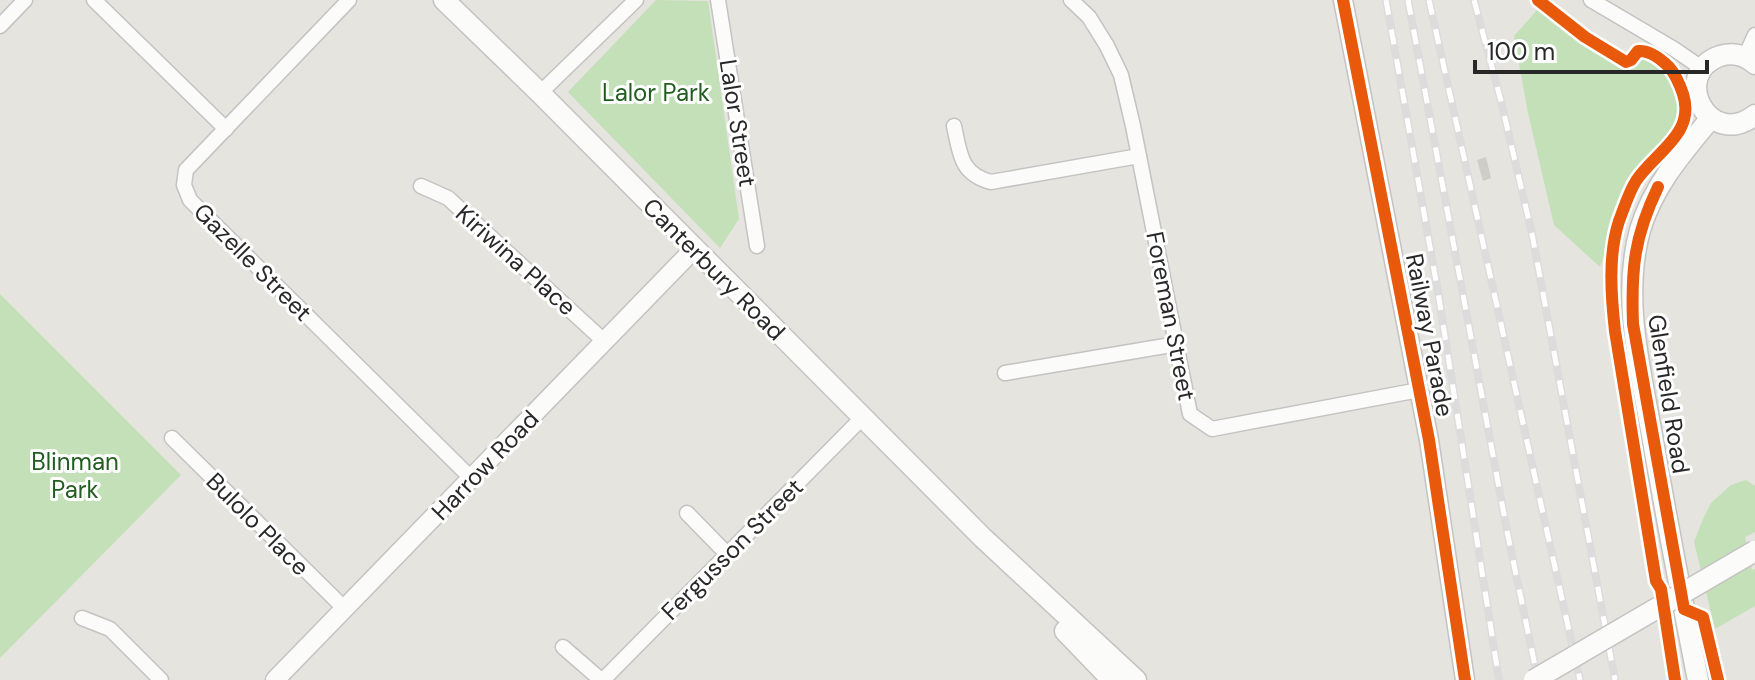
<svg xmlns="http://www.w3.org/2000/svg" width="1755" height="680" font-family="'DM Sans',sans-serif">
	<rect width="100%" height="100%" fill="#e6e4de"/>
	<g fill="#c3e0b9">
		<path d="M656,0L708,1L739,219L720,248L568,92Z"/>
		<path d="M1538,9L1626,72L1642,58L1667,73L1680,102L1676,129L1631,181L1600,267L1554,225L1528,113L1514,36Z"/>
		<path d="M0,294L181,475L0,658Z"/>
		<path d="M1746,480L1755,486V532L1745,537L1752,570L1755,569V606L1715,629L1694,542L1703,519L1711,503L1731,485Z"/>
	</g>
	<path fill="#cfcdc9" d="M1486,157L1491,178L1483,181L1477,160Z"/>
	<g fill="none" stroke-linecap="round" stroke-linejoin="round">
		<g stroke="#c4c3c3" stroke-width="17">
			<g id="minor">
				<path d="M94,0L226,129"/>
				<path d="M349,0L186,170L184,185L190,200L472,479"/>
				<path d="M718,0L757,246"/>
				<path d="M1071,0L1089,17L1107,46L1121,75L1133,126L1190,414L1212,429L1419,390"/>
				<path d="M1591,0L1674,49L1703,69"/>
				<path d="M0,26L25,0"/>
				<path d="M1745,57L1755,35"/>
				<path d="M540,93L636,0"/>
				<path d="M954,126C960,153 960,174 991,182L1139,156"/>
				<path d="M421,186L448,198L605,342"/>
				<path d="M1005,373L1177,344"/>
				<path d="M172,438L345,609"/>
				<path d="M687,513L726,553"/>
				<path d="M82,618L110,629L161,680"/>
				<path d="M563,647L601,680"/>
				<path d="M603,680L862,418"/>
			</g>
		</g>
		<g stroke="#c4c3c3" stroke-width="21">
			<g id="tertiary">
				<path d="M1343,0L1429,440L1465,680"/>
				<path d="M275,680L694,249"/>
			</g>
		</g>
		<g stroke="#c4c3c3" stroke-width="23">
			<g id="secondary">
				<path d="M444,0L540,93L983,538L1136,680"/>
				<path d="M1755,64C1745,55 1733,52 1720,56C1669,74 1709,151 1755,115"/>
				<path d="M1065,631L1112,680"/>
				<path d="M1698,680C1682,600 1667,521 1653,441C1641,371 1621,300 1640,230C1653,186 1682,153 1711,118"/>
			</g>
		</g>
		<use href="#minor" stroke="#fbfbfa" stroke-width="14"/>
		<use href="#tertiary" stroke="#fbfbfa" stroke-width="18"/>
		<use href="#secondary" stroke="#fbfbfa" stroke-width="20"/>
		<g stroke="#dddcdd" stroke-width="8">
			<g id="rail">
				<path d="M1386,0L1438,292L1499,680"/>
				<path d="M1408,0L1508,536L1538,680"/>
				<path d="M1429,0L1580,680"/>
				<path d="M1474,0L1501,101L1532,234L1615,680"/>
			</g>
		</g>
		<use href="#rail" stroke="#fff" stroke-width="5" stroke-dasharray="15" stroke-linecap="butt"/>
		<g stroke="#c4c3c3" stroke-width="23" stroke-linecap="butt">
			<path id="secondary-bridge" d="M1534,680L1755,551"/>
		</g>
		<use href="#secondary-bridge" stroke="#fbfbfa" stroke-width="20"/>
		<g stroke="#fff" stroke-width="17">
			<g id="cycleway">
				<path d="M1343,0L1429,440L1465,680"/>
				<path d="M1538,0L1585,37L1626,62L1631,60L1638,51C1649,50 1661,59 1669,67C1676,75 1680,85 1683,94C1696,134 1655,152 1636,181C1629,192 1624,208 1619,221C1608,255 1611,295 1615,331L1656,581L1661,589L1675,680"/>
				<path d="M1658,187C1634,237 1631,269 1633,324L1684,609L1703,617L1718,680"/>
			</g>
		</g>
		<use href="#cycleway" stroke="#e8590c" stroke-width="12"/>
	</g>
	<g text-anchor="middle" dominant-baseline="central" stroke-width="6" stroke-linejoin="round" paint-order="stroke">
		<g font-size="24" fill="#225d1f" stroke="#fff">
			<text x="656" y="92">Lalor Park</text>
			<text x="75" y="461">Blinman<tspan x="75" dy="28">Park</tspan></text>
		</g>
		<g font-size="24" fill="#282828" stroke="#fff">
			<text transform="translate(738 123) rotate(81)">Lalor Street</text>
			<text transform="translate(516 260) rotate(42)">Kiriwina Place</text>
			<text transform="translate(253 262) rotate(45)">Gazelle Street</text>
			<text transform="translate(714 269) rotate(45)">Canterbury Road</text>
			<text transform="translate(1171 316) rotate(79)">Foreman Street</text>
			<text transform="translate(1430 335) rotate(79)">Railway Parade</text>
			<text transform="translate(1669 394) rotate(81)">Glenfield Road</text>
			<text transform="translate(485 465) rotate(-46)">Harrow Road</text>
			<text transform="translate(258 524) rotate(45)">Bulolo Place</text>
			<text transform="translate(732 549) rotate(-45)">Fergusson Street</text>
		</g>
	</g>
	<path d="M1475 60v12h232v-12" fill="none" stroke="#282828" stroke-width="4"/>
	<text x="1487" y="60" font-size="24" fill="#282828" stroke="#ffffff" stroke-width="6" paint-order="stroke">100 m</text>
</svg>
